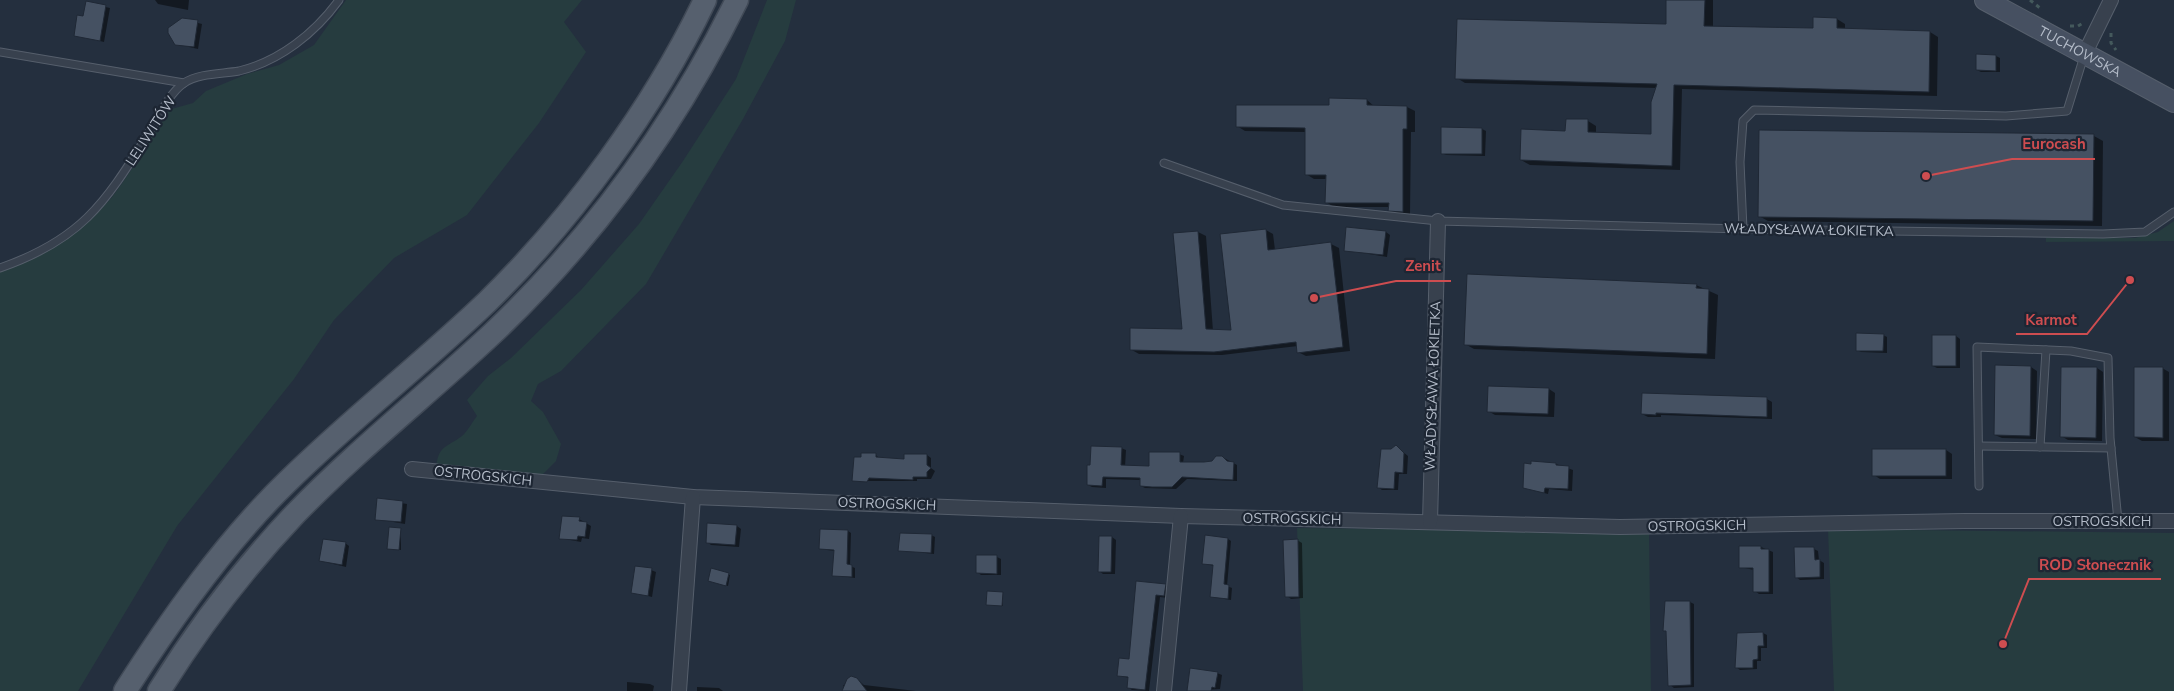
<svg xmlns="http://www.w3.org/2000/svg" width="2174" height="691" font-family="'Nunito Sans',sans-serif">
	<rect width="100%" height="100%" fill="#242f3e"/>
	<g fill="#263c3f">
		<path d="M346,0H582L564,22L586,52L539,123L467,215L394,258L334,320L294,379L177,526L78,691H0V268C39,254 85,230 112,197C133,170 150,139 168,110L193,103L206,91L247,74L279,65L314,45Z"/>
		<path d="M767,0H796L785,41L743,119L646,284L561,371L538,384L531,401L543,412L561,444L556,461L538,479L436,469C438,445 446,448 462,436C468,431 472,422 477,416L467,400L488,376L511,358L581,290L639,224L683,161L736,79Z"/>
		<path d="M2174,221V241L2046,242V238H2135L2158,232Z"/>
		<path d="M1297,528L1649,532L1651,691H1303Z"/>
		<path d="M1828,529L2174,533V691H1834Z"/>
	</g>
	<g fill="#0007">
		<path d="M155,0H189L188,10L158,4Z"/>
		<path d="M1667,0H1713V27L1814,29L1837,19L1845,24V30L1930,32L1938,37L1937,96L1682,89L1680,170L1530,165L1521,160L1588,121L1596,126V133L1652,135L1657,88L1465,83L1457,78L1667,25Z"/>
		<path d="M87,3L110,8L104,42L75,35L84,17Z"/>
		<path d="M182,19L202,24L198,49L176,44Z"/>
		<path d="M1996,56L2000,58V72H1981L1977,70Z"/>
		<path d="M1331,100H1367L1375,107H1407L1415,111V132H1411L1410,215L1398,214L1390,210V207H1334L1326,202L1327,179H1314L1306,174V132L1245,131L1237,126L1331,106Z"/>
		<path d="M1482,129L1486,131L1485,156L1446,155L1442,153Z"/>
		<path d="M2094,136L2103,141L2102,226L1768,221L1759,216Z"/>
		<path d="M1266,230L1273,234L1275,250L1331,244L1339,248L1350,351L1306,356L1298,352V346L1222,355L1139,354L1132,350L1183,330L1198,232L1206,236L1213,331H1232Z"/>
		<path d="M1386,232L1390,235L1387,257L1345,250Z"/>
		<path d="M1696,285L1718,295L1715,359L1474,349L1465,344Z"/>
		<path d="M1883,335L1887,337V353L1861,352L1857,350Z"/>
		<path d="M1933,336H1956L1960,339V368H1937L1933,366Z"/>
		<path d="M2031,367L2037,371L2036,439L2002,438L1995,435Z"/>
		<path d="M2097,368L2103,372L2102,441L2068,440L2061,436Z"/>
		<path d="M2162,368L2169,372V441H2142L2135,437Z"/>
		<path d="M1549,389L1555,393L1554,417L1495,415L1488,411Z"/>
		<path d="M1643,394L1767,399L1772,402V419L1661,415V417H1648L1642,414Z"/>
		<path d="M1397,447L1408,456L1407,474H1399L1398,490H1382L1378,487L1392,451Z"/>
		<path d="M1121,448L1126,450L1125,467L1150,468L1179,454L1184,456L1183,463L1212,462L1222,457L1237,465V481L1187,479L1176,489L1145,488L1141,486V480L1106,479V488L1092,487L1088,485L1092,466Z"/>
		<path d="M1946,450L1952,454V479H1880L1874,475Z"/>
		<path d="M876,455L880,459L905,460V455H927L931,458V468L935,471L931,479H917V481H854L862,458Z"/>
		<path d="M1532,462L1556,464L1573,470L1572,491L1549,489L1548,494L1524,488Z"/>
		<path d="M378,499L407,504L405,524L376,519Z"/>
		<path d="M579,519L591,526L589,539L582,538L581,542L560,538Z"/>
		<path d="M737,526L741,529L739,547L711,545L707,542Z"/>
		<path d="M401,530V550L388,549Z"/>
		<path d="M848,531L851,533L850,566L855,568V578L834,575L835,551L820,549Z"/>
		<path d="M931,535L935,537L934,554L900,550Z"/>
		<path d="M1112,537L1116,540L1115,574H1103L1099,571Z"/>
		<path d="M1228,539L1231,541L1227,586L1232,588L1231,600L1212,597L1214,566L1203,563Z"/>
		<path d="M1297,540L1302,543L1303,598L1291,599L1287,596Z"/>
		<path d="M345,543L349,546L346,567L321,561Z"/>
		<path d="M1761,547L1773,552V594H1759L1755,591L1754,570L1740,567Z"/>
		<path d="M1814,549L1818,551L1819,560L1824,563V579L1800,580L1796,577Z"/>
		<path d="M997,557L1001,559V575H981L977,572Z"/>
		<path d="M651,570L656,572L652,597L632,592Z"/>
		<path d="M711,570L730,575L728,586L711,581Z"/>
		<path d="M1138,583L1165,585L1169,588L1168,598L1160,597L1149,691L1132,690L1128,687L1129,678L1118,675L1130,661Z"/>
		<path d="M1002,593L1003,606L989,605Z"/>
		<path d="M1690,602L1694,604V687L1674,688L1670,685L1668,632L1664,630Z"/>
		<path d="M1763,633L1767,635V648H1761V661H1757V669L1740,670L1736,667Z"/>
		<path d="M1217,673L1222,675L1220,689L1188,691Z"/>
		<path d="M857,679L864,685L916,691H847L843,686L848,680Z"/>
		<path d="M627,682L650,684L654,686L653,691H627Z"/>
		<path d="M697,687L719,688L723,691H697Z"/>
	</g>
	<g fill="#455162" stroke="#1f2835">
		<path d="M1666,0H1705L1704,26L1813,28V17L1837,18V28L1930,31L1929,92L1674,85L1672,166L1520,160L1521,129L1565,131L1566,119H1588V132L1651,134V102L1657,84L1455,79L1457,19L1666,24Z"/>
		<path d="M86,1L106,5L100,41L74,36L77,15L83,16Z"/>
		<path d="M182,18L198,20L194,47L175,45L168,33V28Z"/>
		<path d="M1976,54L1996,55V71L1976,70Z"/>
		<path d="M1329,98L1367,99V105L1407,106V129H1403V212L1388,211L1389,203H1325L1326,175H1305V128L1236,127V105H1329Z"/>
		<path d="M1441,127L1482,128V154H1441Z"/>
		<path d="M1759,130L2094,134L2093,221L1758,217Z"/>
		<path d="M1346,227L1386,231L1383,255L1344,251Z"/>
		<path d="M1266,229L1268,250L1331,242L1343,347L1297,353L1296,342L1214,352L1130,350V328L1182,329L1173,233L1198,231L1206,329L1231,330L1220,234Z"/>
		<path d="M1467,274L1697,284L1696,288L1709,289L1707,354L1464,345Z"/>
		<path d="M1856,333L1884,334L1883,351H1856Z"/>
		<rect x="1932" y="335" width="24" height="31"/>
		<path d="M1995,365L2031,366L2030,436L1994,435Z"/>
		<path d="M2061,367H2097L2096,438L2060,437Z"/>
		<path d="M2134,367H2163V438L2134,437Z"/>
		<path d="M1488,386L1549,388L1548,414L1487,412Z"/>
		<path d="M1642,393L1767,397V417L1656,413V415L1641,414Z"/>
		<path d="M1396,445L1404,453L1403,473L1395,472L1394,489L1377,488L1381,449H1391Z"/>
		<path d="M1091,446L1122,447L1121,465L1149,466V452H1180V462H1204L1212,461L1216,456H1222L1227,461L1234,462L1233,480L1182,477L1172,487H1152L1140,486V478L1103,477L1102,486L1087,485V465H1090Z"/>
		<rect x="1872" y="449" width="74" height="27"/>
		<path d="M861,453H876V457L904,459V454H927V465L931,468L927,472V477H913V480L869,478L867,482L852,481L854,457H861Z"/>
		<path d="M1531,461L1556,463V465L1569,466L1568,489L1545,488L1544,493L1523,488L1524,463L1531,464Z"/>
		<path d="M377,498L403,501L401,522L375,520Z"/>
		<path d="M562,516L580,517L579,521L587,522L585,537L578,536L577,540L559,539Z"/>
		<path d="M707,523L737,525L735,545L706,543Z"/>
		<path d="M389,527L401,528L399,550L387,549Z"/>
		<path d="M820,529L848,530L847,564L852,565V577L832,576L834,550L819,549Z"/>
		<path d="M900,533L932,534L931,553L898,551Z"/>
		<path d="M1205,535L1228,538L1224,584L1229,585L1228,599L1210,597L1213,565L1202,564Z"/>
		<path d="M1099,536H1112L1111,572H1098Z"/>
		<path d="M323,539L346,542L342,565L319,561Z"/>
		<path d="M1298,539L1299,597H1285L1283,540Z"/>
		<path d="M1739,546H1761V549H1769V592H1753V568H1739Z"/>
		<path d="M1794,547H1814L1815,560L1820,559V577L1795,578Z"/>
		<path d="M976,555H997V574L976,573Z"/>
		<path d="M635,566L652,568L648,596L631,593Z"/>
		<path d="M711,568L729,573L726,586L708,581Z"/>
		<path d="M1136,581L1166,584L1164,596L1156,595L1145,690L1127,688L1128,677L1117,676L1119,658L1129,659Z"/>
		<path d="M987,591L1003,592L1002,606L986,605Z"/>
		<path d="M1665,601H1690L1691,685L1668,686L1666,631H1663Z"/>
		<path d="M1763,632L1764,646H1758V659L1753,660V668H1735L1737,633Z"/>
		<path d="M1190,668L1218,672L1215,688L1212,687L1211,691H1187Z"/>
		<path d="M851,676L857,678L867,691H842L847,679Z"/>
	</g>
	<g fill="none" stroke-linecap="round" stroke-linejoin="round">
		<g stroke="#565f6c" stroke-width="9">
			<g id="lane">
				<path d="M0,52L184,83"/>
				<path d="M1164,163L1283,205L1438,221L1743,229L2103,234L2145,232L2174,212"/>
				<path d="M1743,229L1740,162L1743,121L1754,110L2006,116L2067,111L2084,56"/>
				<path d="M0,268C80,240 104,205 147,136C157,120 168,94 184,83C199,73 222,74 239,71C280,61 315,33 339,0"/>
				<path d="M1979,446L2111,448"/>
				<path d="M2040,447L2046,350"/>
				<path d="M1979,486L1977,347L2071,351L2108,358L2110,438L2118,521"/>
			</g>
		</g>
		<g stroke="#565f6c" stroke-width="16">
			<g id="street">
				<path d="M2085,53L2111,0"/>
				<path d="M412,469L693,497L1181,516L1620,527L1964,521H2174"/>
				<path d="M1430,522L1438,221"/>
				<path d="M679,691L693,497"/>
				<path d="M1164,691L1181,516"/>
			</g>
		</g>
		<g stroke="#565f6c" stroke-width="22">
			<g id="secondary">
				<path id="s1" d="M1985,0L2174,102"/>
			</g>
		</g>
		<g stroke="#414a57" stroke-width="25">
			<g id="primary">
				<path d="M125,691C171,619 225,542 287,482C351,419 422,364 487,302C572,219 654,107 705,0"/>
				<path d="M159,691C198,628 243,569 295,514C357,450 428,394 493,333C594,237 676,124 737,0"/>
			</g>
		</g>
		<g stroke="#44595c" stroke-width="3" stroke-dasharray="4 4" stroke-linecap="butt">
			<path d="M2030,0L2040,8"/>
			<path d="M2070,26H2078L2083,23"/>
			<path d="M2111,33V43L2116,50"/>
		</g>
		<use href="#lane" stroke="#38414e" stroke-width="7"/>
		<use href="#street" stroke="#38414e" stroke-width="14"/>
		<use href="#secondary" stroke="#465061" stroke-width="20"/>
		<use href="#primary" stroke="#56606e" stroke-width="22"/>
	</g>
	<g text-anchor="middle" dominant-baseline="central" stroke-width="4.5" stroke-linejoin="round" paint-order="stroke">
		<g font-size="14" fill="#b4bcc9" stroke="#1d2633">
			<text stroke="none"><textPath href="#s1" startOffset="108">TUCHOWSKA</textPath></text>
			<text transform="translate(151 131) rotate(-57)">LELIWITÓW</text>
			<text transform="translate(1809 230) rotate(1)">WŁADYSŁAWA ŁOKIETKA</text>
			<text transform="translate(1433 386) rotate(-88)">WŁADYSŁAWA ŁOKIETKA</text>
			<text transform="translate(483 476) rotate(6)">OSTROGSKICH</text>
			<text transform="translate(887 504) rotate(2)">OSTROGSKICH</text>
			<text transform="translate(1292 519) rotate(1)">OSTROGSKICH</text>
			<text x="2102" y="521">OSTROGSKICH</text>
			<text transform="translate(1697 526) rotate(-1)">OSTROGSKICH</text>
		</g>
	</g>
	<path fill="none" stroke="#ce4d50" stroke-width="2" d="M1926 176L2012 159H2095M1314 298L1396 281H1451M2130 280L2087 334H2016M2003 644L2029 579H2161"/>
	<g fill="#ce4d50" stroke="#1d2633" stroke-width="2">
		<circle cx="1926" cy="176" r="5"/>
		<circle cx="1314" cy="298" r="5"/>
		<circle cx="2130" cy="280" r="5"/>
		<circle cx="2003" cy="644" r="5"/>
	</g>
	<g font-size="15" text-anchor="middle" font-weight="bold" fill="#ce4d50" stroke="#1d2633" stroke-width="4.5" stroke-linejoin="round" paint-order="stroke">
		<text x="2054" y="149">Eurocash</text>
		<text x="1423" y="271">Zenit</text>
		<text x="2051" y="325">Karmot</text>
		<text x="2095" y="570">ROD Słonecznik</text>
	</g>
</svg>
